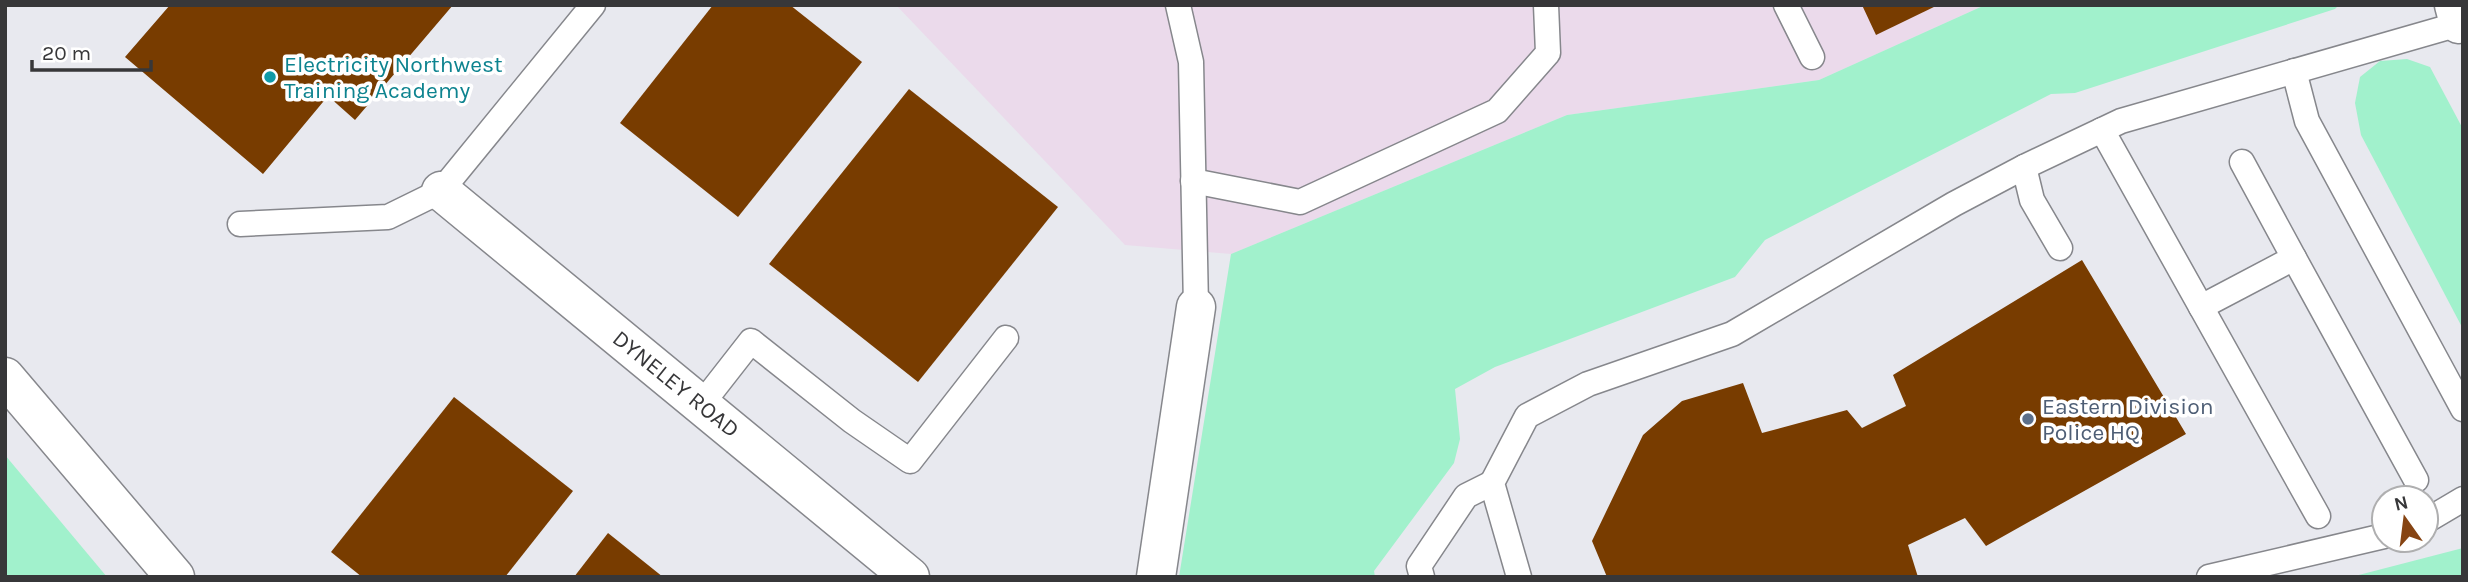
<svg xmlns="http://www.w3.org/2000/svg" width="2468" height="582" font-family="Karla,sans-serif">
	<rect width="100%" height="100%" fill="#e8e9ef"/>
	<path fill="#ebdaeb" d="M896,5H1985L1819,80L1567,115L1231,254L1125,245Z"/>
	<g fill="#a1f1cc">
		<path d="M1985,5H2339L2335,9L2075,93L2051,94L1765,240L1735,277L1495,367L1455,389L1460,439L1454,463L1374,571L1375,577H1179L1231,254L1567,115L1819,80Z"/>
		<path d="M2407,59L2430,67L2463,129V329L2361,135L2355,103L2360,77L2380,61Z"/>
		<path d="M5,455L107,577H5Z"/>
		<path d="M2463,548V577H2351Z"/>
	</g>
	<g fill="#783c00">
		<path d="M170,5H453L355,120L328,96L263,174L125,57Z"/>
		<path d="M713,5H790L862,62L738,217L620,123Z"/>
		<path d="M1862,5H1938L1876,35Z"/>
		<path d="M909,89L1058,207L918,382L769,264Z"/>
		<path d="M2082,260L2186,434L1986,546L1965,518L1908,545L1918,577H1607L1592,541L1643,435L1682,401L1743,383L1762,433L1847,410L1862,428L1906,406L1893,375Z"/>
		<path d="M454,397L573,491L505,577H362L331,552Z"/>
		<path d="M608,533L663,577H574Z"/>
	</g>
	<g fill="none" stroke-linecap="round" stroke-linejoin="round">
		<g stroke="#86878c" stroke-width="27">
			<g id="lane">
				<path d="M1178,5L1191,62L1196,307"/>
				<path d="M1786,5L1812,57"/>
				<path d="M2294,71L2307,121L2463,409"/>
				<path d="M2102,130L2318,516"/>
				<path d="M1193,181L1300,202L1497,111L1548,53L1546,5"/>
				<path d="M240,224L388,217L441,191L593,5"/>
				<path d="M2060,248L2032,200L2024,167L2121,121L2459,24"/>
				<path d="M2294,258L2416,480"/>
				<path d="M2201,307L2294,258L2242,162"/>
				<path d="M701,405L751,341L852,421L910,461L1006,338"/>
				<path d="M2426,521L2463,499"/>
				<path d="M1422,577L1419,566L1466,496L1492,483"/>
				<path d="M1519,577L1492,483L1527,416L1588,384L1732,334L1954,204L2024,167"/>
				<path d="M2209,577L2384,536"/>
			</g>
		</g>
		<g stroke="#86878c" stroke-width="41">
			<g id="street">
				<path d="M2454,5L2459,24L2463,8"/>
				<path d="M441,191L910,577"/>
				<path d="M5,377L175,577"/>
				<path d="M1156,577L1196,307"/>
			</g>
		</g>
		<use href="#lane" stroke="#fff" stroke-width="24"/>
		<use href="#street" stroke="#fff" stroke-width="38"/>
	</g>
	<circle fill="#0f9aa8" stroke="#fff" stroke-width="2.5" cx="270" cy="77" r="7"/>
	<circle fill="#5c6f8a" stroke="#fff" stroke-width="2.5" cx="2028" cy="419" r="7"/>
	<g text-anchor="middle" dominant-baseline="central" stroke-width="7" stroke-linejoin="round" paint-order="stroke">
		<g font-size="23" fill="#0d838f" stroke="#fff" text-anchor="start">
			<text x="284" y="64">Electricity Northwest<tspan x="284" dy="26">Training Academy</tspan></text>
		</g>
		<g font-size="23" fill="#373739" stroke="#fff">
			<text transform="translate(676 384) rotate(39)">DYNELEY ROAD</text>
		</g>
		<g font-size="23" fill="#4e5e75" stroke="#fff" text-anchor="start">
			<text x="2042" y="406">Eastern Division<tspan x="2042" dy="26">Police HQ</tspan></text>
		</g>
	</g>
	<rect width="2468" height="582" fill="none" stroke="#373739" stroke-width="14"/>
	<g transform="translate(2405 519) rotate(346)"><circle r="33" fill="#ffffff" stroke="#afafb0" stroke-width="2"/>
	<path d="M0-5L12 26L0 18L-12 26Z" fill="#864413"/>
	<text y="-10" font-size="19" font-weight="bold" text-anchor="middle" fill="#373739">N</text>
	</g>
	<path d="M32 60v10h119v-10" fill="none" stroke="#373739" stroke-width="3.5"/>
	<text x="42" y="60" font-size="21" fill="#373739" stroke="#ffffff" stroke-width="5" paint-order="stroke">20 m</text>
</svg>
